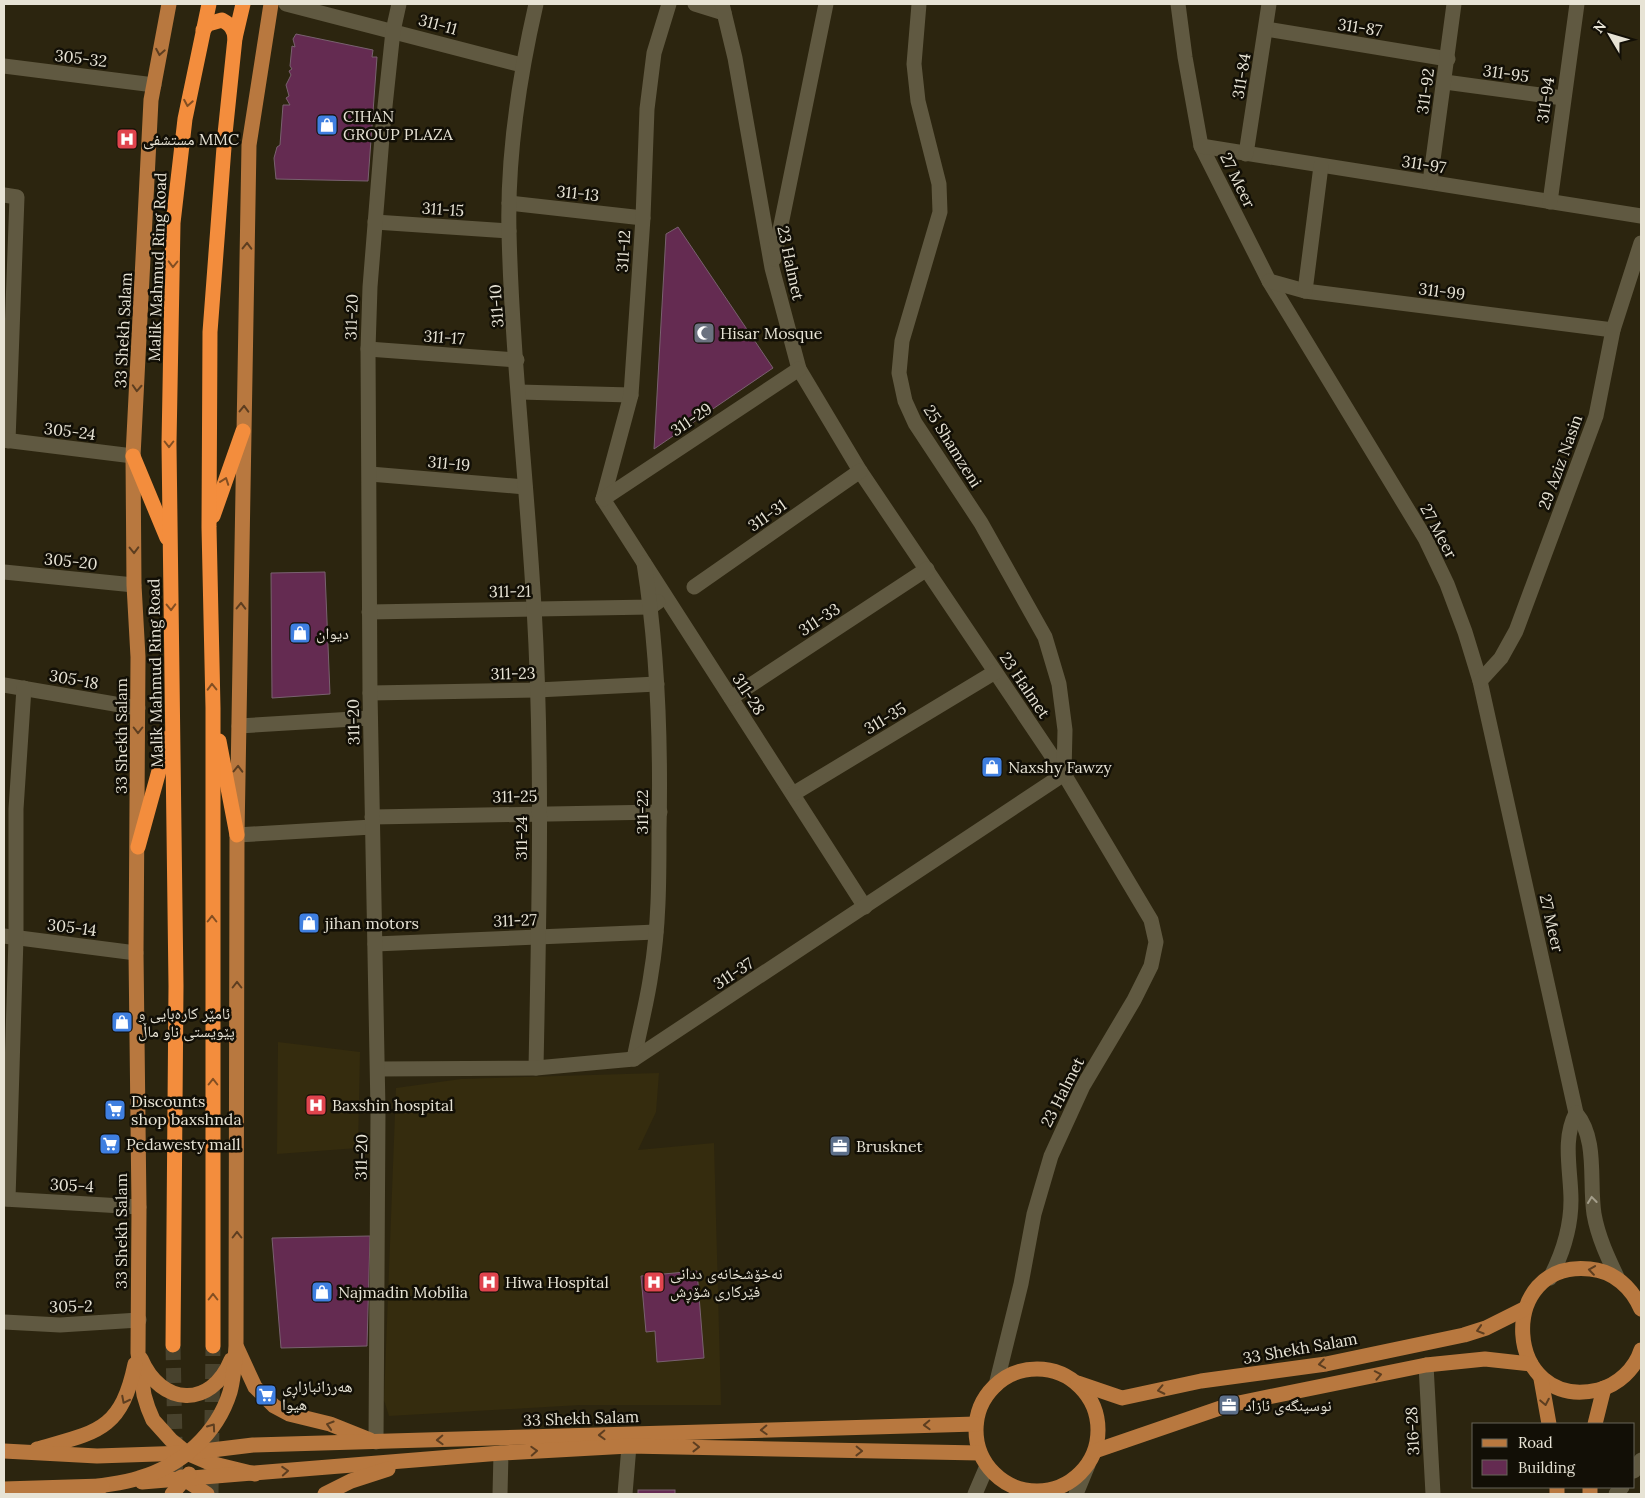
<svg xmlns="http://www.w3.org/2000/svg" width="1645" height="1498" font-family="Lora,'Noto Naskh Arabic',serif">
	<rect width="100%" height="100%" fill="#2c250f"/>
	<g fill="#352c0e">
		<path d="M278,1042L360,1052L358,1148L277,1154Z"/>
		<path d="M659,1073L656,1112L638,1150L714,1143L721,1405H580L389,1416L384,1400L396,1088L461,1079Z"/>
	</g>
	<g fill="#642b51" stroke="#79616f">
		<path d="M296,34L373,50L372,57H377L368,181L276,179L274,158L277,147L280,145L283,105H290L286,98L289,96L286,85L291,75L289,71L292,69L290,66L292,46L295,47L293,39Z"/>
		<path d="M678,227L773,368L654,449L666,234Z"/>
		<path d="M325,572L330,694L272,698L271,573Z"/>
		<path d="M370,1236L367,1346L281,1348L272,1238Z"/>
		<path d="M697,1271L704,1358L657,1362L655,1331L646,1332L641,1276Z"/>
		<rect x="638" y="1490" width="37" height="4"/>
	</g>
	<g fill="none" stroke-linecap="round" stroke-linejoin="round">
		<g stroke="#48422d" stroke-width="15" stroke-dasharray="15 8" stroke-linecap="butt">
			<path d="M173,1345L176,1491"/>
			<path d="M211,1494L213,1346"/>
		</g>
		<g stroke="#605941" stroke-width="15">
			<path d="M286,4L522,65"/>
			<path d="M695,4L724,13"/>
			<path d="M722,4L735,58L772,268L799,369L860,471L1064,774L1151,920L1156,942L1151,966L1134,1000L1083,1086L1051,1156L1034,1214L1021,1284L996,1385"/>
			<path d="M1178,4L1185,57L1201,146L1269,281L1425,538L1447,584L1465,632L1480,681L1576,1113C1598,1139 1589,1182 1594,1214C1598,1237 1608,1258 1618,1279"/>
			<path d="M1266,29L1448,59"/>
			<path d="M4,66L154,85"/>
			<path d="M1445,82L1563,98"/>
			<path d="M1201,146L1641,216"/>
			<path d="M1246,154L1269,4"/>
			<path d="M1430,182L1454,4"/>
			<path d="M4,195L17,197L8,441"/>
			<path d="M1550,202L1577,4"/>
			<path d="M509,203L643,218"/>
			<path d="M375,222L509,231"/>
			<path d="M774,259L826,4"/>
			<path d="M1269,281L1305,291L1613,330"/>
			<path d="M1305,291L1321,166"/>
			<path d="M368,349L517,360"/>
			<path d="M519,392L631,395"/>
			<path d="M4,440L133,456"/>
			<path d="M370,474L525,487"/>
			<path d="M603,499L631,395L643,218L647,109L654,53L669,4"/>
			<path d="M603,499L865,907"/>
			<path d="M603,499L799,369"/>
			<path d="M4,572L134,585"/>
			<path d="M694,587L860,471"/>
			<path d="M369,612L651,607L658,602"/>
			<path d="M1480,681L1501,658L1516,631L1596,416L1613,330L1641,243"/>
			<path d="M4,685L138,708"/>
			<path d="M370,693L537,690L657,684"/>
			<path d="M731,698L927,569"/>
			<path d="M239,726L370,718"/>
			<path d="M793,794L995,672"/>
			<path d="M372,817L660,812"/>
			<path d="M237,835L372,827"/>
			<path d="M4,936L136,953"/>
			<path d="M375,944L656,932"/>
			<path d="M634,1059C639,1031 647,1003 651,974C659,927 659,879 659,831C661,741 658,652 644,563"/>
			<path d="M536,1068C539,915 543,760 534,607C527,482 512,357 509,232C507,155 519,78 536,4"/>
			<path d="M378,1069L536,1068L634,1059L1064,774L1065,730L1059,684L1045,637L981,523L915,423L905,401L899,373L902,341L940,212L939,184L918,101L914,64L919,4"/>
			<path d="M4,1199L139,1207"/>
			<path d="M8,1199L16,938V809L24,688"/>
			<path d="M1550,1278C1563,1253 1571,1228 1571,1200C1571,1171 1562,1140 1576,1113"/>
			<path d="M4,1322L60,1325L139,1320"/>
			<path d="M1426,1365L1433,1494"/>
			<path d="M376,1442L378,1110L370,693L368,349L370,287L383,125L393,31L399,4"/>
			<path d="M1634,1471L1641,1460"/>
			<path d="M500,1494L501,1453"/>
			<path d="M625,1494L629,1446"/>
			<path d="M975,1494L987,1466"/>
			<path d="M1076,1494L1088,1465"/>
			<path d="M1616,1494L1622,1487"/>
		</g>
		<g stroke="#b8783f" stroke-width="15">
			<path d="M169,4L151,100L133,456L134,585L138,657L136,953L139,1207L138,1353L144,1395L148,1408L153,1420L171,1440L187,1453L210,1463L255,1474"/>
			<path d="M1641,1309C1632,1288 1614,1271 1590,1269C1495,1259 1503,1412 1598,1390C1618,1385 1635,1369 1641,1350"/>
			<path d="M237,1348L255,1387L274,1406L289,1414L330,1424L370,1440"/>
			<path d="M141,1359C161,1406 211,1409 231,1360"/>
			<circle cx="1037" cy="1430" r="61"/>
			<path d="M1541,1379L1549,1424"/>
			<path d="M1078,1383L1122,1398L1201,1381L1326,1364L1464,1335L1486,1328L1524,1309"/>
			<path d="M1595,1424L1604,1388"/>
			<path d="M37,1449C97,1432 121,1431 135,1364"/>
			<path d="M4,1451L97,1456L187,1453L253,1445L976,1424"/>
			<path d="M1095,1451L1229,1405L1426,1365L1485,1359L1531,1364"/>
			<path d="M181,1477L207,1494"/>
			<path d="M142,1482L501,1453L629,1446L980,1453"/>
			<path d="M94,1487C109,1484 125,1483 139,1478C181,1466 217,1434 230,1392C234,1377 235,1361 236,1346L237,835L249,145L271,4"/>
			<path d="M1557,1487V1494"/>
			<path d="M1590,1487V1494"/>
			<path d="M4,1489L102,1486"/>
			<path d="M172,1494L189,1474"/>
			<path d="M325,1494L351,1481L388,1469"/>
		</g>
		<g stroke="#f38d3d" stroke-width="15">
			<path d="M203,30L208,24L222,20C231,25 234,29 235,38"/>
			<path d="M133,456L167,538"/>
			<path d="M213,516L243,431"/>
			<path d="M219,741L237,835"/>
			<path d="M138,847L168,738"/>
			<path d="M173,1345L176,986L169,444L173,223L185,119L209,4"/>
			<path d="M213,1346V708L209,527L210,332L225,134L235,38L243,4"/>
		</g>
	</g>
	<defs><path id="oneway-chevron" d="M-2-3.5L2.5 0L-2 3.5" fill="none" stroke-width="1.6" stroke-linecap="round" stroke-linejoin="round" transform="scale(1.25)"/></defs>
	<g stroke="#5d3e20">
		<use href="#oneway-chevron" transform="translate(160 52) rotate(100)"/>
		<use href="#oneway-chevron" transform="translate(247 246) rotate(-89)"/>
		<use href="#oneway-chevron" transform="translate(137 388) rotate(93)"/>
		<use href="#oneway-chevron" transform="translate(244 409) rotate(-89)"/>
		<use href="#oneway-chevron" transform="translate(134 550) rotate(89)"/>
		<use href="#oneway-chevron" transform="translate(241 606) rotate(-89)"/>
		<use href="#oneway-chevron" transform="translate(138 730) rotate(90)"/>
		<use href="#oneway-chevron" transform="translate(238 769) rotate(-89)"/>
		<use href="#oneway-chevron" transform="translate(237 985) rotate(-90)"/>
		<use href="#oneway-chevron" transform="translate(237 1235) rotate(-90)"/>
		<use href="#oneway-chevron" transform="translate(1592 1270) rotate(-172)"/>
		<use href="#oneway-chevron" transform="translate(1480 1330) rotate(163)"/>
		<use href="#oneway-chevron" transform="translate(1322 1364) rotate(171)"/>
		<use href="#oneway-chevron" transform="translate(1378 1375) rotate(-11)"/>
		<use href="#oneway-chevron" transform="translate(1161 1390) rotate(168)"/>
		<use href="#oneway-chevron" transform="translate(125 1400) rotate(117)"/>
		<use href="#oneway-chevron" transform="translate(1545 1402) rotate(79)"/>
		<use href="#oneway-chevron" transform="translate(330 1425) rotate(-163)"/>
		<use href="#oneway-chevron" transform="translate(927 1425) rotate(178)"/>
		<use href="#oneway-chevron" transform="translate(212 1427) rotate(-55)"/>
		<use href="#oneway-chevron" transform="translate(764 1430) rotate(178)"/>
		<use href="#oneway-chevron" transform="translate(602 1435) rotate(178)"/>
		<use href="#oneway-chevron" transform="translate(440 1440) rotate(178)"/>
		<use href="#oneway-chevron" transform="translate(696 1447) rotate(1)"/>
		<use href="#oneway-chevron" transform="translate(534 1451) rotate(-3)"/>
		<use href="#oneway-chevron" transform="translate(859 1451) rotate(1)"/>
		<use href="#oneway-chevron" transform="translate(285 1471) rotate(-4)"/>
	</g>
	<g stroke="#824e22">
		<use href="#oneway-chevron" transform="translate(188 103) rotate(100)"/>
		<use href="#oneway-chevron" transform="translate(173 264) rotate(91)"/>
		<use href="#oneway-chevron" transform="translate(169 444) rotate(90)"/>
		<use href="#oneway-chevron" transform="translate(225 481) rotate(-70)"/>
		<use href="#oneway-chevron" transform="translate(171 607) rotate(89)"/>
		<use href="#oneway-chevron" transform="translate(212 687) rotate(-91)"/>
		<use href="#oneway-chevron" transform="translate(212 919) rotate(-90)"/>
		<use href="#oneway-chevron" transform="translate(213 1082) rotate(-90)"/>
		<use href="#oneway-chevron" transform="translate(213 1297) rotate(-90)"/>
	</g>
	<use stroke="#a49e8b" href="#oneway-chevron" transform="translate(1592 1200) rotate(-97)"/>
	<defs>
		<g id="shop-square" transform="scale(1.125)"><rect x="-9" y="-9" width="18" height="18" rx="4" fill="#3f7fe0" stroke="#120f06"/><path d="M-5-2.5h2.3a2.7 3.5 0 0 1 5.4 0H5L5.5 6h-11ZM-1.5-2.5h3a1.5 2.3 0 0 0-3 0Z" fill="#fff"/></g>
		<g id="hospital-square" transform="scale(1.125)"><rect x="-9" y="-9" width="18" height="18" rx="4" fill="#e0444e" stroke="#120f06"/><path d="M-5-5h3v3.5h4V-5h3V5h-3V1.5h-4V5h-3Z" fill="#fff"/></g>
		<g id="mosque-square" transform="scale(1.125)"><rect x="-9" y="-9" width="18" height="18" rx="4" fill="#6b7280" stroke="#120f06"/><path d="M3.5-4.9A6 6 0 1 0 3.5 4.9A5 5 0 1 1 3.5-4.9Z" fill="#fff"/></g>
		<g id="supermarket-square" transform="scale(1.125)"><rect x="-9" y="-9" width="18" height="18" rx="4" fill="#3f7fe0" stroke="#120f06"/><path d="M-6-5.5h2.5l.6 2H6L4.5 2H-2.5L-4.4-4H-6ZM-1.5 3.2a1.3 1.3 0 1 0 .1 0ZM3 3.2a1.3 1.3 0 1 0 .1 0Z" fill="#fff"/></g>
		<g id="office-square" transform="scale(1.125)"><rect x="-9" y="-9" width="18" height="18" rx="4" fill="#5c6f8a" stroke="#120f06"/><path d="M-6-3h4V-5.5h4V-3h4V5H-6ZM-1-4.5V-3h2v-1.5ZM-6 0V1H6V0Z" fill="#fff"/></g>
	</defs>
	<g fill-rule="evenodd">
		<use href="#shop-square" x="327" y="125"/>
		<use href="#hospital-square" x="127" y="139"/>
		<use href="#mosque-square" x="704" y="333"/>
		<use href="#shop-square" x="300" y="633"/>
		<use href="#shop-square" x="992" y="767"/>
		<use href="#shop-square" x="309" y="923"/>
		<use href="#shop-square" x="122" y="1022"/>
		<use href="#hospital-square" x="316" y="1105"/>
		<use href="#supermarket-square" x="115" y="1110"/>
		<use href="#supermarket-square" x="110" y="1144"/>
		<use href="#office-square" x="840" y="1146"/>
		<use href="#hospital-square" x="489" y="1282"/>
		<use href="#hospital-square" x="654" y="1282"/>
		<use href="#shop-square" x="322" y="1292"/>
		<use href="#supermarket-square" x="266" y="1395"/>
		<use href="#office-square" x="1229" y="1405"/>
	</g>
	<g text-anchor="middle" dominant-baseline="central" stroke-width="5" stroke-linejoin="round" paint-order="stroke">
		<g font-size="16" fill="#e7e3d5" stroke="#120f06">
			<text transform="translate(438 24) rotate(15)">311-11</text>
			<text transform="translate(1360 27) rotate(9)">311-87</text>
			<text transform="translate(81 58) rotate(7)">305-32</text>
			<text transform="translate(1506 73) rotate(8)">311-95</text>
			<text transform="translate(1241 76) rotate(-81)">311-84</text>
			<text transform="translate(1425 91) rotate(-82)">311-92</text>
			<text transform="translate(1545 100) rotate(-82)">311-94</text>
			<text transform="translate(1424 164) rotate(9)">311-97</text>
			<text transform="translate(1238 180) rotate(64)">27 Meer</text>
			<text transform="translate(578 193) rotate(6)">311-13</text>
			<text transform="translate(443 209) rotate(4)">311-15</text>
			<text transform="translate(623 251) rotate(-86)">311-12</text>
			<text transform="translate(791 263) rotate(78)">23 Halmet</text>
			<text transform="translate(157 267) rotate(-88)">Malik Mahmud Ring Road</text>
			<text transform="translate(1442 291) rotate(7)">311-99</text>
			<text transform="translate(496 306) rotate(-94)">311-10</text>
			<text transform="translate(351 317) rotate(-88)">311-20</text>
			<text transform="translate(123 330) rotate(-87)">33 Shekh Salam</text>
			<text transform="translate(444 337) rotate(4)">311-17</text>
			<text transform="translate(691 419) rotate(-34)">311-29</text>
			<text transform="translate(70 431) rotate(7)">305-24</text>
			<text transform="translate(953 446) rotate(58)">25 Shamzeni</text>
			<text transform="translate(1560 462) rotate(-70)">29 Aziz Nasin</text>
			<text transform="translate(449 463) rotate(5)">311-19</text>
			<text transform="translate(767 515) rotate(-35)">311-31</text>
			<text transform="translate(1439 531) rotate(62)">27 Meer</text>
			<text transform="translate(71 561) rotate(6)">305-20</text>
			<text transform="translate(510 591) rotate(-1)">311-21</text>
			<text transform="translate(819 619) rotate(-33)">311-33</text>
			<text transform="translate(155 673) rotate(-91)">Malik Mahmud Ring Road</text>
			<text transform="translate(513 673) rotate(-1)">311-23</text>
			<text transform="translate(74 679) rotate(10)">305-18</text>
			<text transform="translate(1025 685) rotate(56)">23 Halmet</text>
			<text transform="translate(749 694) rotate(57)">311-28</text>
			<text transform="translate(885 718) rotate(-31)">311-35</text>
			<text transform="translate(353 722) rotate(-91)">311-20</text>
			<text transform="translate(121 736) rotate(-90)">33 Shekh Salam</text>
			<text transform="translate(515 796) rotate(-1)">311-25</text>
			<text transform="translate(642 812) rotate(-90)">311-22</text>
			<text transform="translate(521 838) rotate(-90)">311-24</text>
			<text transform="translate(515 920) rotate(-2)">311-27</text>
			<text transform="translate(1552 923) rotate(77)">27 Meer</text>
			<text transform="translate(72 927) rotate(7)">305-14</text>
			<text transform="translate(733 973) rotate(-33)">311-37</text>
			<text transform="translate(1062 1092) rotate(-63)">23 Halmet</text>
			<text transform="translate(361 1157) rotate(-89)">311-20</text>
			<text transform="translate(72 1185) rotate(3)">305-4</text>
			<text transform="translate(121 1231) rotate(-90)">33 Shekh Salam</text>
			<text transform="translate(71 1306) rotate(-1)">305-2</text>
			<text transform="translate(1300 1348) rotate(-10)">33 Shekh Salam</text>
			<text transform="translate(581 1418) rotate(-2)">33 Shekh Salam</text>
			<text transform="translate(1412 1431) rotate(-93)">316-28</text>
		</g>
		<g font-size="16" fill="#e7e3d5" stroke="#120f06" text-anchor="start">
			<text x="343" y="116">CIHAN<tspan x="343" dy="18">GROUP PLAZA</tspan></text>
			<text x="143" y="139">مستشفى MMC</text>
			<text x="720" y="333">Hisar Mosque</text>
			<text x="316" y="633">دیوان</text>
			<text x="1008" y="767">Naxshy Fawzy</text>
			<text x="325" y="923">jihan motors</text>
			<text x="138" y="1013">ئامێر کارەبایی و<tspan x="138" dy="18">پێویستی ناو ماڵ</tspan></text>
			<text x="131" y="1101">Discounts<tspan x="131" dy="18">shop baxshnda</tspan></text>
			<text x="332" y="1105">Baxshin hospital</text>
			<text x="126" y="1144">Pedawesty mall</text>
			<text x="856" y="1146">Brusknet</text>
			<text x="670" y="1273">نەخۆشخانەی ددانی<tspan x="670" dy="18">فێرکاری شۆڕش</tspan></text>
			<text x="505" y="1282">Hiwa Hospital</text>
			<text x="338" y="1292">Najmadin Mobilia</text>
			<text x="282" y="1386">هەرزانبازاڕی<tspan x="282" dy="18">هیوا</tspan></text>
			<text x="1245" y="1405">نوسینگەی ئازاد</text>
		</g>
	</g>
	<rect width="1645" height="1498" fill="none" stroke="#e7e3d5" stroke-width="10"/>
	<rect x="1472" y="1423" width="162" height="65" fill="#120f06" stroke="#676459"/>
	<rect x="1482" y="1439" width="25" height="8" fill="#b8783f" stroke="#676459"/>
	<text x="1518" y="1448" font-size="15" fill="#e7e3d5">Road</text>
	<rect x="1482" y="1460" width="25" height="15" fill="#642b51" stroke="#676459"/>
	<text x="1518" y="1473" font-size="15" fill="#e7e3d5">Building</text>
	<g transform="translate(1610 35) rotate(308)" stroke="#120f06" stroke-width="4" paint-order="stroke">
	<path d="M0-4L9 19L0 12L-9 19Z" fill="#e7e3d5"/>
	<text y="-8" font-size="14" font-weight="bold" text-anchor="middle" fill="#e7e3d5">N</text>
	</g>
</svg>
